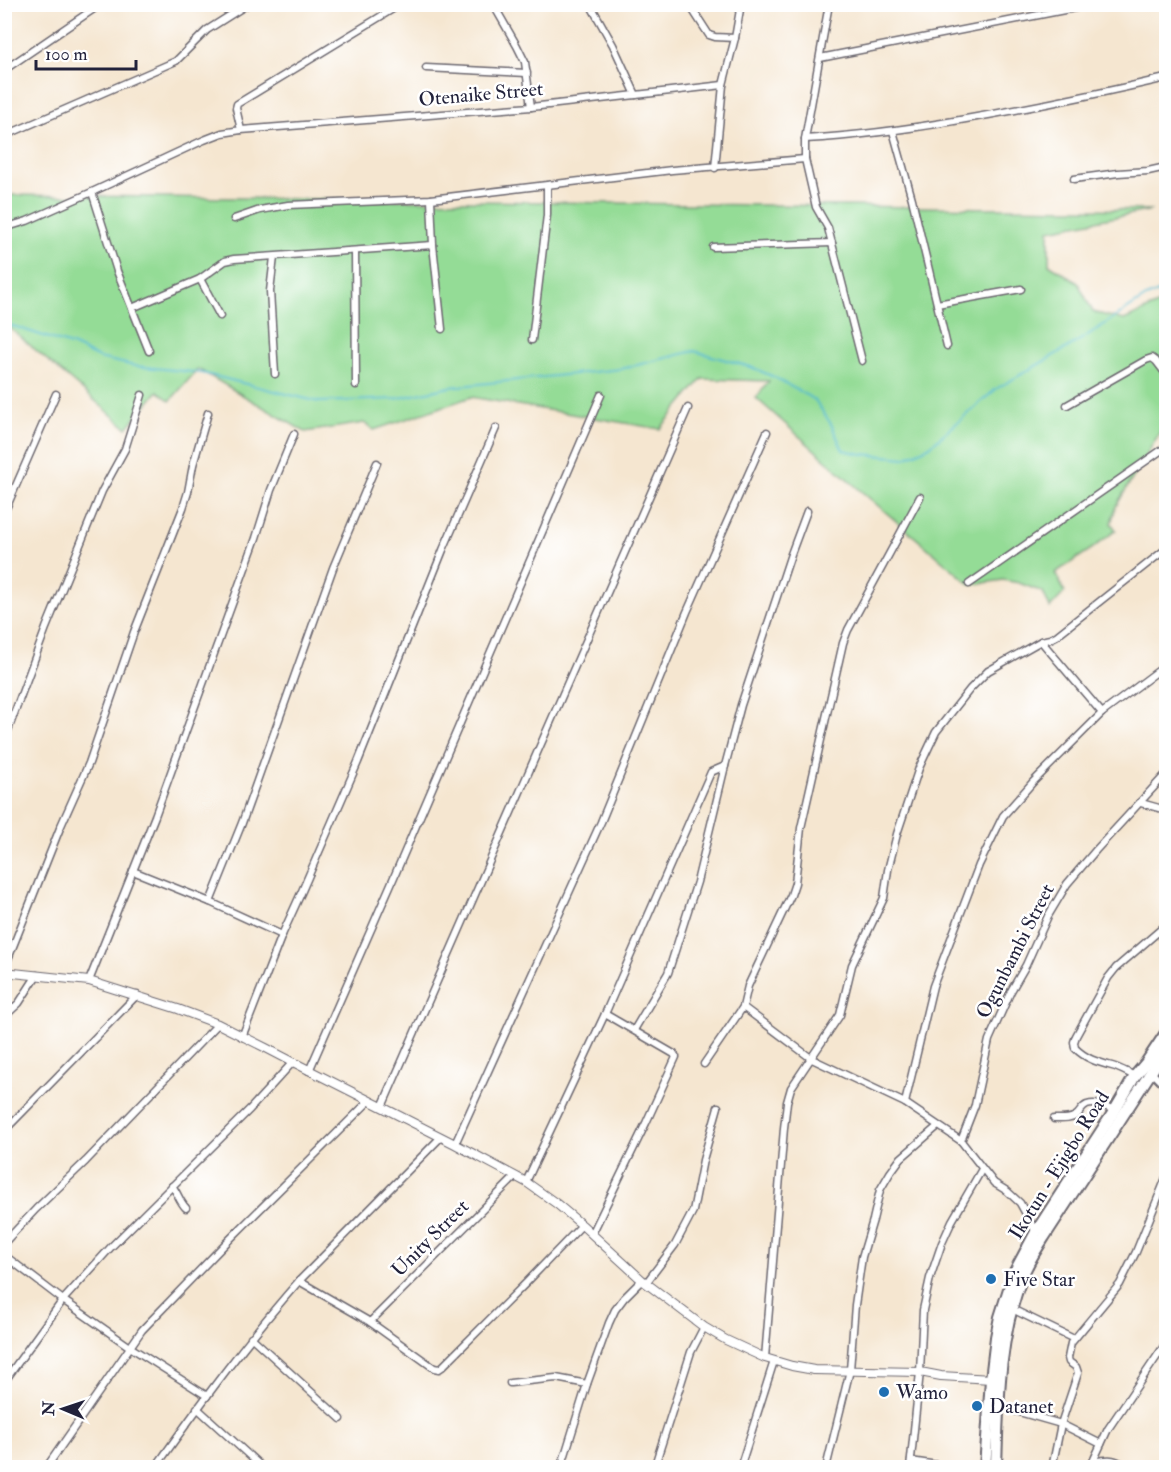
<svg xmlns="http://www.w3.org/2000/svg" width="1171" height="1472" font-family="'IM FELL Double Pica',serif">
	<rect width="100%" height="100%" fill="#fff"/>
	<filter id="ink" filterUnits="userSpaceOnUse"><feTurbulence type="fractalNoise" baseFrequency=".0167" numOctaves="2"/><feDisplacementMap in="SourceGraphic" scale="12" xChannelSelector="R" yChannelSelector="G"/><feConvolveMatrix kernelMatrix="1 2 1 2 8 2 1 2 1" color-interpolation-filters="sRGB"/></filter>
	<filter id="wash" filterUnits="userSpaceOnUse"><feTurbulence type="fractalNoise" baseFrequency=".008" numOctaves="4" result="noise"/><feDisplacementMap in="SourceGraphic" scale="24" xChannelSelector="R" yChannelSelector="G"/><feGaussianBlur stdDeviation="1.35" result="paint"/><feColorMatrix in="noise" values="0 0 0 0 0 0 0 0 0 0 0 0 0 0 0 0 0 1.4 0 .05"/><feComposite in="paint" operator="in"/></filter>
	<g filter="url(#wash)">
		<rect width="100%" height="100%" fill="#f5e6d0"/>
		<path fill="#94dc96" stroke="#5b7f68" stroke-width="1.5" d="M5,195L1152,210L1049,230V264L1078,283L1093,312L1124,320L1166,301V422L1116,506L1111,523L1116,530L1093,548L1055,573L1065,592L1050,608L1043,592L1019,583L1003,580L971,585L862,492L756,398L769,381L702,379L660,429L471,397L374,430L364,423L305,432L198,369L170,401L158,391L127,428L5,324Z"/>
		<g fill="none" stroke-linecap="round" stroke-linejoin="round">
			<path stroke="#51b9cf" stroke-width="2" d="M4,325L13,326L74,346L99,358L135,366L202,373L319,402L395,399L450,387L621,369L694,351L751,367L774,377L815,400L831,424L843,450L862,454L905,458L930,446L996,389L1077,342L1146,297L1166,289"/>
		</g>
	</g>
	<g filter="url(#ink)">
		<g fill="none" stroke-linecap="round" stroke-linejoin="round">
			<g stroke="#6c676f" stroke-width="9">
				<g id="minor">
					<path d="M493,4L517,46L525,62L531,107"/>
					<path d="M590,4L613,45L636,95"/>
					<path d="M689,4L709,35L715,37L735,38"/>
					<path d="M829,4L805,139V159L816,207L828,228L862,361"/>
					<path d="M820,58L1095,4"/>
					<path d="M426,68L527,73"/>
					<path d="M4,70L101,4"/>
					<path d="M241,130L531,107L723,85"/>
					<path d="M893,131L912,199L947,346"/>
					<path d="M4,136L176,61L207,30L248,4"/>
					<path d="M805,139C857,136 908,129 960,120C1029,108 1098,94 1166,78"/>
					<path d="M715,168L723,85L735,38L741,4"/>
					<path d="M1074,179L1118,173L1148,171L1166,167"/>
					<path d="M431,199L433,245L442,329"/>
					<path d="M234,219L260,210L288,205L431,199L672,170L805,159"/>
					<path d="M4,228L27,221L92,192"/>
					<path d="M713,247L832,243"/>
					<path d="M355,251L356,385"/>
					<path d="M274,257L270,291L275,374"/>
					<path d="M200,279L220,316"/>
					<path d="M937,304L1021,289"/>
					<path d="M132,308L200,279L225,261L234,259L433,245"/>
					<path d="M532,340L547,215V186"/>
					<path d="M149,351L117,271L92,192L204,140L222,133L241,130L236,108L237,104L401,4"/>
					<path d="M1067,405L1146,360L1152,358L1156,361L1166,374"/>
					<path d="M4,513L56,394"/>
					<path d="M969,584L1166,447"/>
					<path d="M1041,641L1102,713"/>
					<path d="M1159,672L1166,683"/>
					<path d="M4,741L46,628L102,491L125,449L142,395"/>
					<path d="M1141,803L1166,810"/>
					<path d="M133,871L210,902L282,935"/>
					<path d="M210,902L242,823L333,568L377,463"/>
					<path d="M4,969L60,828L89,763L134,632L183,508L188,492L193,465L208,413"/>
					<path d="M89,981L155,816L256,538L271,490L294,434"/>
					<path d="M743,1007L812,1059L905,1103L961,1141L994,1183L1007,1191L1020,1203L1036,1232"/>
					<path d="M4,1017L19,1003L37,975"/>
					<path d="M634,1030L668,973L697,882L725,766L741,705L791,554L807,511"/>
					<path d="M242,1037L282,935L302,891L358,762L443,550L496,428"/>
					<path d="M704,1064L743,1007L748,986L791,895L795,883L801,828L843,643L848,630L920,497"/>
					<path d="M309,1071L394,877L601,395"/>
					<path d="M1151,1072L1166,1087"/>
					<path d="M1135,1076C1128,1073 1120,1068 1112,1066C1097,1062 1086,1059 1075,1048L1074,1042L1076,1036L1108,978L1116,968L1166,925"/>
					<path d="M905,1103L933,986L979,865L1003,816L1033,782L1102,713L1166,665"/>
					<path d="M382,1107L688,408"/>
					<path d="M1054,1119C1062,1119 1070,1120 1077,1115C1081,1111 1082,1107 1087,1105C1097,1102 1106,1107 1115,1110"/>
					<path d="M4,1131L137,995"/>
					<path d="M961,1141L975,1105L989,1040L1011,991L1026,965L1048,916L1057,901L1067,884L1096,850L1166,774"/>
					<path d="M455,1144L601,822L687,612L767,432"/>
					<path d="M526,1182L605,1014L711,772L725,766"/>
					<path d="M172,1186C178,1193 179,1201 186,1208"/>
					<path d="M592,1234L646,1123L676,1057L674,1054L605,1014"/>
					<path d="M4,1243L36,1209L86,1161L218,1024"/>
					<path d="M4,1255L63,1300L130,1347L207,1396"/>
					<path d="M299,1281L370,1322L434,1368L439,1369L442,1367L527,1282L582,1225"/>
					<path d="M646,1283L675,1245L693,1211L703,1160L718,1107"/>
					<path d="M1012,1309L1074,1339"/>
					<path d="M370,1322L515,1177"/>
					<path d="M251,1337L341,1419"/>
					<path d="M765,1358L784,1128L787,1102L791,1088L840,1015L852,965L884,898L888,870L897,834L919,768L936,732L970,689L988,671L1041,641L1050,639L1056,636L1166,549"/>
					<path d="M4,1382L63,1300L111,1247L250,1109L293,1062"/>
					<path d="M510,1383L556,1378L587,1384"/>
					<path d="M998,1406L1061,1424L1101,1444"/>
					<path d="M197,1408L263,1468"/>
					<path d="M911,1461L956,1468"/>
					<path d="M1094,1462C1111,1458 1115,1459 1130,1468"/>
					<path d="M46,1468L142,1330L227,1242L369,1101"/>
					<path d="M155,1468C201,1403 247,1340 299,1281L441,1137"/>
					<path d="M561,1468L587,1384L609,1323L615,1310L624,1298L642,1280"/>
					<path d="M654,1468L691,1352L704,1327"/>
					<path d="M740,1468L774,1361"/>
					<path d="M826,1468L850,1370L855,1305L862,1257L873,1220L880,1190L890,1173L901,1158L938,1126"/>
					<path d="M910,1468L920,1372L923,1310L930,1278L942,1243L952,1221L982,1169"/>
					<path d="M1052,1468L1061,1424L1078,1373L1076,1367L1069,1362L1068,1358L1071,1343L1120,1284L1136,1252L1166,1178"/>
					<path d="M1090,1468L1108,1429L1166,1343"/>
				</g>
			</g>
			<g stroke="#6c676f" stroke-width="10">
				<path id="tertiary" d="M4,972L89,981L178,1009L218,1024L266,1048L293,1062L455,1144L526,1182L557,1204L582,1225L642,1280L704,1327L726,1340L765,1358L792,1366L814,1370L920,1372L941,1376L991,1379"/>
			</g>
			<g stroke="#6c676f" stroke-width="14">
				<g id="primary">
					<path d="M985,1468L991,1379L996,1337L1000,1317L1014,1273L1036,1232L1115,1110L1135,1076L1146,1063L1166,1033"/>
					<path d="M996,1468C998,1404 998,1337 1022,1277C1027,1263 1036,1250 1044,1237L1166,1049"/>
				</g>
			</g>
			<use href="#minor" stroke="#fff" stroke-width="6"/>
			<use href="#tertiary" stroke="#fff" stroke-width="8"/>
			<use href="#primary" stroke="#fff" stroke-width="10"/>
		</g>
	</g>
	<g fill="#1f6fb2" stroke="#fff" stroke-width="2">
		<circle cx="991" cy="1279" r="6"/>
		<circle cx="884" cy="1392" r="6"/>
		<circle cx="977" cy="1406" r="6"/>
	</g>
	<g text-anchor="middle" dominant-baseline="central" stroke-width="5" stroke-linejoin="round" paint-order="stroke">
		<g font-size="20" fill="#22223b" stroke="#fff">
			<text transform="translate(481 94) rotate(-5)">Otenaike Street</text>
			<text transform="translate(1015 951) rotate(-63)">Ogunbambi Street</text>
			<text transform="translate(1059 1165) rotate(-58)">Ikotun - Ejigbo Road</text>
			<text transform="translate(430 1238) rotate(-45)">Unity Street</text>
		</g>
		<g font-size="20" fill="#22223b" stroke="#fff" text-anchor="start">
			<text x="1003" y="1279">Five Star</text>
			<text x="896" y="1392">Wamo</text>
			<text x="989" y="1406">Datanet</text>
		</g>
	</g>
	<rect width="1171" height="1472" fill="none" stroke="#fff" stroke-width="24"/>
	<g transform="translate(63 1409) rotate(272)" stroke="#ffffff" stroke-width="4.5" paint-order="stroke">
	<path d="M0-4.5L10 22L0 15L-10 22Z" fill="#22223b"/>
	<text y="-9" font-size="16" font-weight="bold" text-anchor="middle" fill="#22223b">N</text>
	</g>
	<path d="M36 60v9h100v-9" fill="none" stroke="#22223b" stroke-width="3"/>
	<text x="45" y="60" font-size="18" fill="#22223b" stroke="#ffffff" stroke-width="4.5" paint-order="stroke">100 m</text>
</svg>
